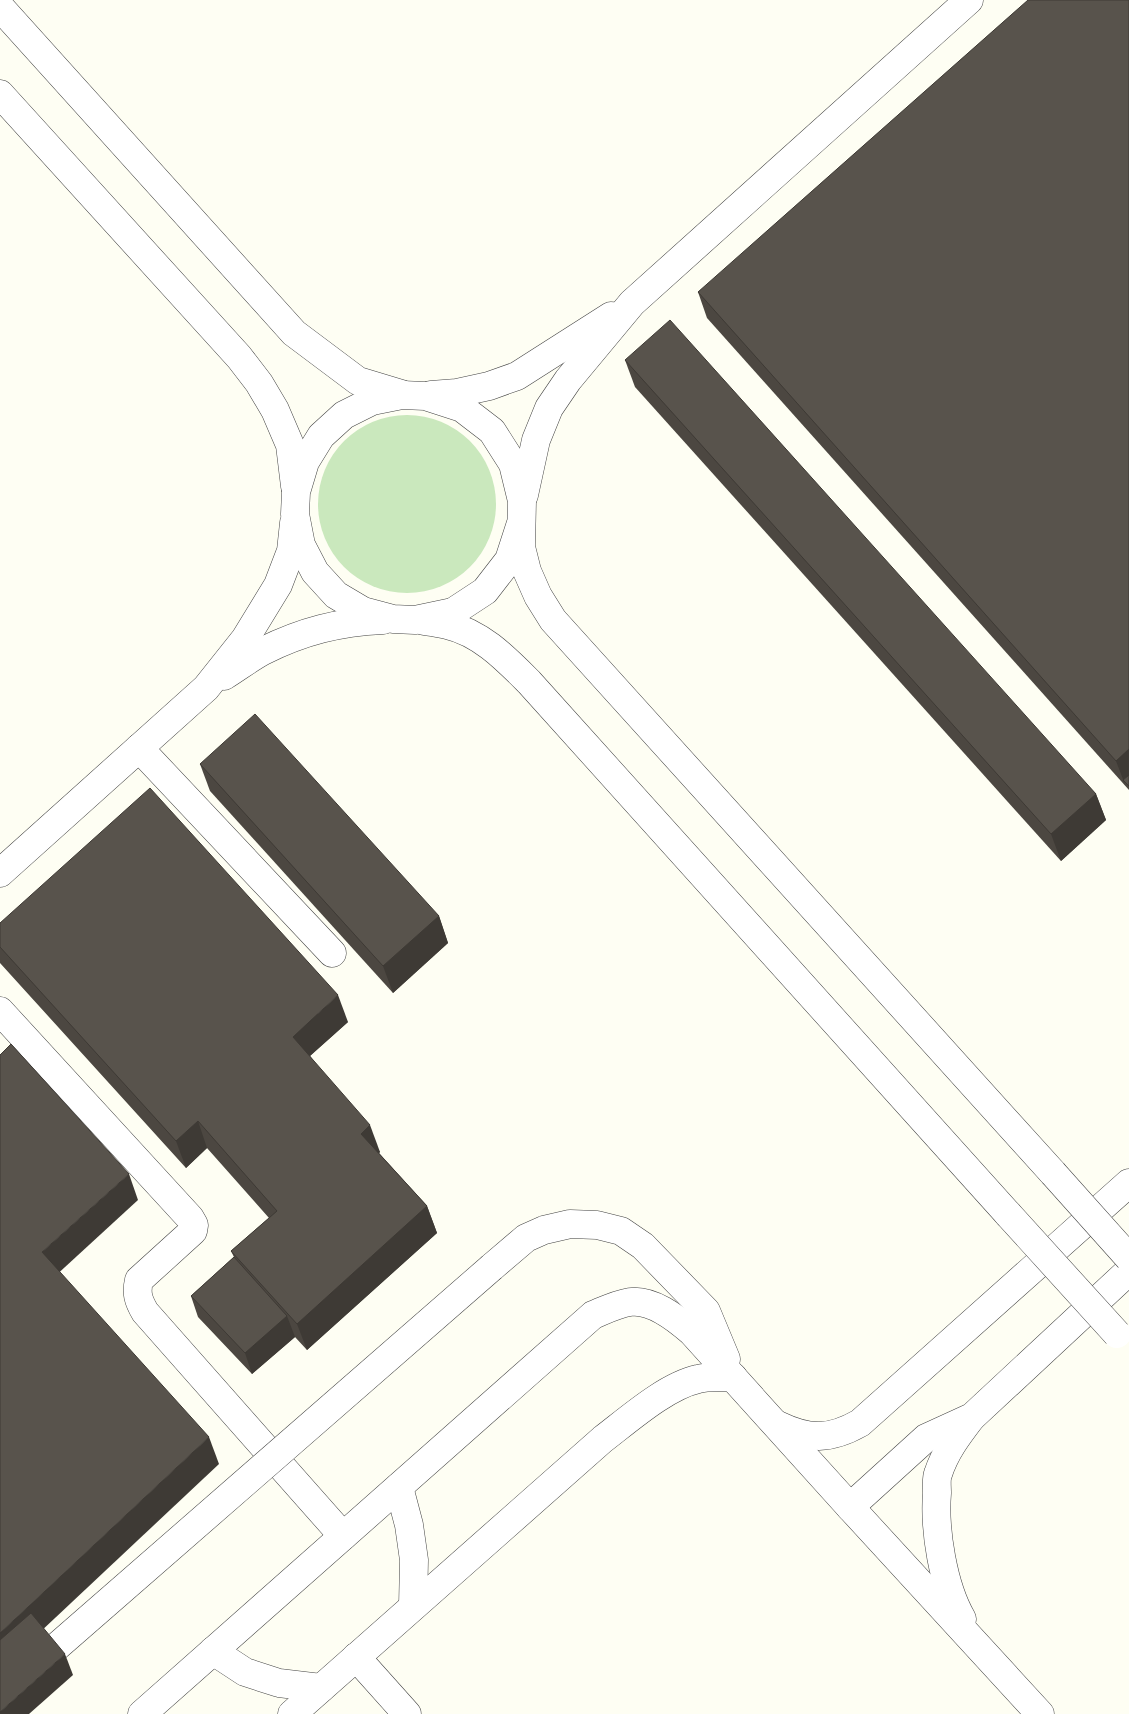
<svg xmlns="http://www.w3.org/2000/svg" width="1129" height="1714" font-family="Lora,serif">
	<rect width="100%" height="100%" fill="#fefef3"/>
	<circle fill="#cae8bd" cx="407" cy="504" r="89"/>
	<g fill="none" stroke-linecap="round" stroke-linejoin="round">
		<g stroke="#434343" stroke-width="29">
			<g id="minor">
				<path d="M0,7L294,333L358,381L401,394"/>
				<path d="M0,94L239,357L259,383L275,410L290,445L295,486"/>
				<path d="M431,395L457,393L489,386L517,376L611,316"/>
				<path d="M524,495L536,440L549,408L568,380L632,303L969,0"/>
				<path d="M521,523L509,560L485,591L453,612L415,620L393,619L363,611L336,595L315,572L301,545L295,514L296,492L305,462L321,436L344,415L372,401L402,395L425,396L462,408L492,431L513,464L522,501L521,547L527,571L538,596L553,620L1053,1173"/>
				<path d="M424,621C431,622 439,623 447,625C481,633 505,658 529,682L1008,1214"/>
				<path d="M224,676C237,668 250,658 263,651C303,631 339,622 383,620"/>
				<path d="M139,748L332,953"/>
				<path d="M0,873L206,688L245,639L278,585L291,551L294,523"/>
				<path d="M0,1011L190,1218L194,1225L193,1231L139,1280C136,1293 138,1300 145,1312L343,1536"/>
				<path d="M492,1267L526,1238L544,1230L570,1224L597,1225L621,1231L643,1246L706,1311L726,1359"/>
				<path d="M778,1425C809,1440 830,1440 860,1423L1129,1183"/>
				<path d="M399,1487L409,1525L414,1560L413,1606"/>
				<path d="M850,1507L926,1438L972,1417L1129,1271"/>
				<path d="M962,1619C943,1586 934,1530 937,1493C937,1487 936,1479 938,1474C945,1452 958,1435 971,1418"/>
				<path d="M213,1651L245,1672L279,1683L321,1688"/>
				<path d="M356,1657L407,1714"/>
				<path d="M142,1714L593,1315C605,1310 617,1304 630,1302C652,1299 676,1318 692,1332L850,1507L1040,1714"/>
				<path d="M292,1714L603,1439C628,1420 666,1386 698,1379C709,1376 722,1378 733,1377"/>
			</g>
		</g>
		<use href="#minor" stroke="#fff" stroke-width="28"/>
		<g stroke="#434343" stroke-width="29" stroke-linecap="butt">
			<g id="minor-bridge">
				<path d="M1053,1173L1129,1258"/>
				<path d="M1008,1214L1117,1334"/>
				<path d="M54,1649L492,1267"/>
			</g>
		</g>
		<use href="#minor-bridge" stroke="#fff" stroke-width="28"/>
	</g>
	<g fill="#4c4741">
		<path d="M1129,0V790L707,318L698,292Z"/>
		<path d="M625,360L1096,794L1106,820L1061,861L635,387Z"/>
		<path d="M200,764L439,916L448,943L393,993L210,791Z"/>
		<path d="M0,923L348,1022L310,1056L380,1152L379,1153L427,1206L437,1233L307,1350L295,1337L252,1374L198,1317L191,1296L234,1257L231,1251L269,1218L207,1148L186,1168L0,963Z"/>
	</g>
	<g fill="#3e3a35">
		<path d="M1129,749V785L1123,780L1126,787L1116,761Z"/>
		<path d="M1096,794L1106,820L1061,861L1051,834Z"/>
		<path d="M439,916L448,943L393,993L383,966Z"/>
		<path d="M338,995L348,1022L302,1063L293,1037Z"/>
		<path d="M198,1121L207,1148L186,1168L176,1141Z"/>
		<path d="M370,1125L380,1152L371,1161L361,1134Z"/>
		<path d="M129,1174L138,1200L52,1279L42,1252Z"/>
		<path d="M427,1206L437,1233L307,1350L297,1324Z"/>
		<path d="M287,1316L295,1337L252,1374L245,1353Z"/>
		<path d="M209,1437L219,1464L38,1634L0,1668V1633Z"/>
		<path d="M65,1654L73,1675L29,1714H0V1712Z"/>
	</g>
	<g fill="#58534c" stroke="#3e3a35">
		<path d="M1028,0H1129V749L1116,761L698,292Z"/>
		<path d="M670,320L1096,794L1051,834L625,360Z"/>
		<path d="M255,714L439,916L383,966L200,764Z"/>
		<path d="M1129,775V786L1123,780Z"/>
		<path d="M150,788L338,995L293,1037L370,1125L361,1134L427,1206L297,1324L231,1251L277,1211L198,1121L176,1141L0,947V923Z"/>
		<path d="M11,1044L129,1174L42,1252L209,1437L28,1607L0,1633V1055Z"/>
		<path d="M234,1257L287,1316L245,1353L191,1296Z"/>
		<path d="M31,1613L65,1654L0,1712V1640Z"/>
	</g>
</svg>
